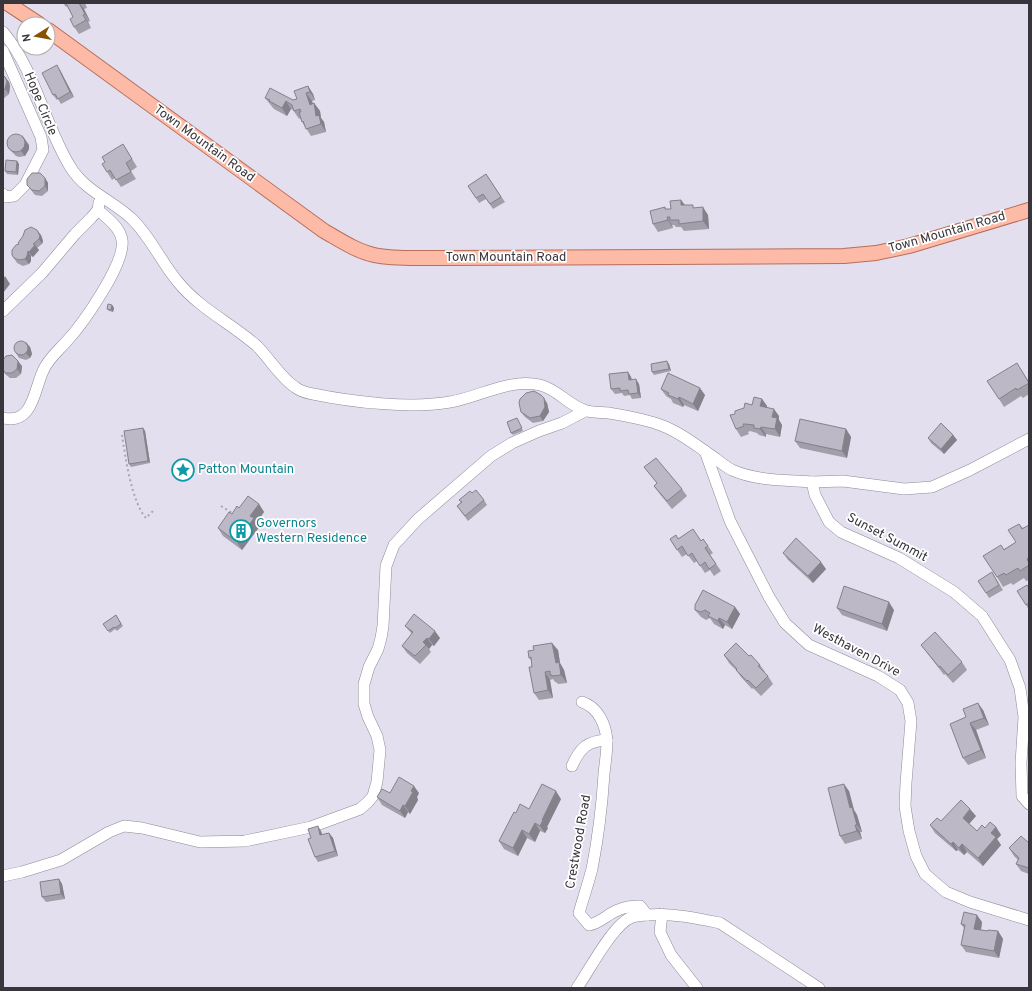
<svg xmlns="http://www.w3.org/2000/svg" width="1032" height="991" font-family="Overpass,sans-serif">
	<rect width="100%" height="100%" fill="#e3dfee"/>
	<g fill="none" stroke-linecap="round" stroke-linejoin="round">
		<g stroke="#8d8a97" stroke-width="12">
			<g id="minor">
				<path d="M3,32C36,71 44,125 71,168C86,192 114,201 133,220C152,239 161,262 178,282C200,309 231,323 257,346C269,358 281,378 295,387C300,391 307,393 313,394C352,402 411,409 450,402C480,397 509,378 540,385C557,389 567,404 584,410C591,413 601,412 609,413C627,416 646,419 663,426C682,433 698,447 715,458C720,462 726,467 732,470C757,481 784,480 812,482L815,495L829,522L841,532L899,558L954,592L982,616L1010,660L1020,688L1024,717L1021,763L1022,796L1029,804"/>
				<path d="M3,51L41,137L43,150L25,185L14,196L5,197L3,194"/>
				<path d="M3,311L42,273L75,234L91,218L98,210L99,203"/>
				<path d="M3,418C33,425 34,390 43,371C48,359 57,352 66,342C82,325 126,263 122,240C120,227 107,218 98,210"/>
				<path d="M705,451L730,521L769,597L785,623L809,645L878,676L900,690L908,703L911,721L906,783L905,806L909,831L916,856L925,874L946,892L970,902L1029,920"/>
				<path d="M812,482L843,481L904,489L932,487L970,470L1029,439"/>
				<path d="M582,702C598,707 606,725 607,741C607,752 605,763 604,774C602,806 598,838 592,869C588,884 583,899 579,913L589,925C601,923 607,914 618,910C625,907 633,906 640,906L647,915C672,913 696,918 720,923L819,988"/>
				<path d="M572,766C580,748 587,741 607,740"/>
				<path d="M3,876L22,872L61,860L109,832L124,826L142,828L200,842L245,841L311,827L360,809L368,802L373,796L377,782L380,750L377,736L368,717L364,704V684L369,667L378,649L381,638L383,626L386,566L394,545L418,519L491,456L512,443L539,431L562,423L585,411"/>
				<path d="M662,914L660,932L671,955L697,988"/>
				<path d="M577,988C589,971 613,924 632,917C637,916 642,915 647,915"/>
			</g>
		</g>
		<g stroke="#b76e5a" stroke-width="16">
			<g id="major">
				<path d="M7,3L39,24"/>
				<path d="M48,30L324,231C340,240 356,251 374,255C393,259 413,258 433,258L844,256L876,253L909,246L1029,210"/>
			</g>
		</g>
		<g stroke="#a8a5b1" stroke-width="2" stroke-dasharray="2 3" stroke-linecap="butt">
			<path d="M122,435C125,456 132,503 146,518L154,510"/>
			<path d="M221,506L234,514"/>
		</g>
		<use href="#minor" stroke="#fff" stroke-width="11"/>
		<use href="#major" stroke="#fdbaa6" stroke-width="14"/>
	</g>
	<g fill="#a29eaa">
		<path d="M63,3H85L87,8L84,9L90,21L88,22L91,28L79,34L74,27L73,17L67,6L66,7Z"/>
		<path d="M60,70L74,97L61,104L58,99L57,100L53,95Z"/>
		<path d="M3,75L5,77L9,82L10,86L9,94L3,99Z"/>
		<path d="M308,86L313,94L315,100L312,101L313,104L314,103L320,111L321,118L324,122L326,132L311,136L302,122L300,118L299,119L293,110L291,109L287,116L274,109L265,98L293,100L297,99Z"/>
		<path d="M29,145V149L25,156L19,157L16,156L12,152L8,147Z"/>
		<path d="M128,152L137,167L131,171L136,179L121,187L115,178L112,180L107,172Z"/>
		<path d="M17,161L19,164L18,175L7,174L5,171Z"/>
		<path d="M486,174L505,202L493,209L486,199L479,203L468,186Z"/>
		<path d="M45,178L48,183V191L42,196L35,195L27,185Z"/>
		<path d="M681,200L685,205L694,208L708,215L709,229L684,231L681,227H676L674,225H672L673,228L658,232L653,224L665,207L666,209H671Z"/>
		<path d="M41,235L43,241L42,244L37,248L39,250L33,257L31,256V261L29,264L23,266L17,263L12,255L18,244V243Z"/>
		<path d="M112,305L114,308L113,312L109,311L107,309Z"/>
		<path d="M30,347L32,354L30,358L26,360L19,358L16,353Z"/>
		<path d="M3,360L22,366L21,374L16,378H10L5,374L3,370Z"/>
		<path d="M669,364L671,371L654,375L652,372Z"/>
		<path d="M1022,371L1029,382V394L1023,398L1021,396L1004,407L999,399Z"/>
		<path d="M628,372L631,377L632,380L639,384L641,398L632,399L630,395L624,396L622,393L615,394L611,389Z"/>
		<path d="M661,389L705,395L698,411L684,405L683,407L673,403L671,399L666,396Z"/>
		<path d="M762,399L767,406V407L779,416V420L782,425L780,437L766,434V437L759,435L757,433L750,431L748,432L749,434L741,437L736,429L735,414Z"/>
		<path d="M547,403L549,412L543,421L533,423L525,417L521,412Z"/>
		<path d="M517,418L523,431L513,435L511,433Z"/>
		<path d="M143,428L145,431L150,463L131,467L129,464Z"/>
		<path d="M846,429L851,437L847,458L800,448L795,441Z"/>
		<path d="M953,435L957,440L944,454L931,443L928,438Z"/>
		<path d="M644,467L682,489L687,496L672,509L659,493L654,486L657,483Z"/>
		<path d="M459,500H484L487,505L468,521L457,506L461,502Z"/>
		<path d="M259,504L264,512L257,522L260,526L242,550L223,536L218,528L232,514L239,508Z"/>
		<path d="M1019,524L1023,528L1029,525V580L1026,581L1024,578L1013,585L1011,583L1003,587L997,577L1004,549L1016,542Z"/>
		<path d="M678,538L701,541L703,539L713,553L710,555L721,571L714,576L710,570L705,573L697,561L694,563L687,554L682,557L670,539Z"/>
		<path d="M783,553L826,569L813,583L788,560Z"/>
		<path d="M995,577L1003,590L989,598L986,593Z"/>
		<path d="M1029,587V610L1026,605Z"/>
		<path d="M735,607L740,614L732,629L725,625L723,629L714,624L710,618L706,620L701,617L695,610Z"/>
		<path d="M837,608L894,610L887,631L842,615Z"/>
		<path d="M116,615L123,626L117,631L115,629L110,633L103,624Z"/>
		<path d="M405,626L440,638L434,646L432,645L429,649L431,652L420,664L407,653L402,646L412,634Z"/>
		<path d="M921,645L962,662L967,670L953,683L945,674L944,675Z"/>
		<path d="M558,650L560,663L564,670L567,683L558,684L556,682H555L553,679L550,680L553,698L539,700L534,693L532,667V661L529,658Z"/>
		<path d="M724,655L749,656L760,665L765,672V673L768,676L773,684L761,696L753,688L752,689L741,677L736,670L729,663Z"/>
		<path d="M983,710L989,725L976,730L986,758L968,765L963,758L966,717Z"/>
		<path d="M849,791L854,810L857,815L862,832H860L862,839L845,844L840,836Z"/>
		<path d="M390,793H419L417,797L418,800L410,814L408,812L405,818L382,805L377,797Z"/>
		<path d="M561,799L547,827L548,828L545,833L540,831L535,842L527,838L518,856L504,849L499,841L516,813Z"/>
		<path d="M976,816L969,824L977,831L985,828L996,827L1001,835L997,839L1001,845L983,866L967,852L964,855L958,850L956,851L935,833L930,825Z"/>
		<path d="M321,831L322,835L329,833L333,838L338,856L318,862L315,857L311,838Z"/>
		<path d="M1029,843V874L1021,871L1016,864L1018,860L1014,856L1009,848Z"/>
		<path d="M59,879L62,884L65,899L46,902L42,897Z"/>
		<path d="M982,922L981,930L988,931H998L1003,939L999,958L966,952L961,945L964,928L961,924Z"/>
	</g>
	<g fill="#84818b">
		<path d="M79,3L84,9L90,21L85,14Z"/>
		<path d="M83,15L88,22L91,28L86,20Z"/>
		<path d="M57,65L60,70L74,97L70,92Z"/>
		<path d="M5,77L9,82L10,86L9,94L5,89Z"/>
		<path d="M308,86L313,94L315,100L310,92Z"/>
		<path d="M306,93L312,101L315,112L310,105Z"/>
		<path d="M286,101L291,109L287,116L282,108Z"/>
		<path d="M314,103L320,111L321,118L324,122L326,132L316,116Z"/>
		<path d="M22,135L29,145V149L25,156L21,151Z"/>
		<path d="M17,161L19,164L18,175L16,172Z"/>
		<path d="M45,178L48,183V191L45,186Z"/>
		<path d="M681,200L687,208L681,205Z"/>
		<path d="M703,207L708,215L709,229L703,221Z"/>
		<path d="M667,217L672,225L673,228L668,220Z"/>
		<path d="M37,230L41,235L43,241L42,244L39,239Z"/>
		<path d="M35,245L39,250L33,257L29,252Z"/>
		<path d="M28,251L31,256V261L29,264L25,259Z"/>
		<path d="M5,276L10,284L3,293V279Z"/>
		<path d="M112,305L114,308L113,312L111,310Z"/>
		<path d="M26,342L30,347L32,354L30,358L26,353Z"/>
		<path d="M18,361L22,366L21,374L17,369Z"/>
		<path d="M667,361L669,364L671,371L669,369Z"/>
		<path d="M628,372L631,377L633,385L629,380Z"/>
		<path d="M636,379L639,384L641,398L638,393Z"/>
		<path d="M700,388L705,395L698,411L693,404Z"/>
		<path d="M679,397L684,405L683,407L678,399Z"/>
		<path d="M544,398L547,403L549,412L543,421L540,416Z"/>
		<path d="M762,399L767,406L766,414L760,406Z"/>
		<path d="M774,409L779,416V420L782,425L780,437L775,429L772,417Z"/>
		<path d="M761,427L766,434V437L760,429Z"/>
		<path d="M143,428L145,431L150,463L148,461Z"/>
		<path d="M846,429L851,437L847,458L842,451Z"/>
		<path d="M953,435L957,440L944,454L941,449Z"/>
		<path d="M259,504L264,512L257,522L260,526L242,550L237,542L250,516Z"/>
		<path d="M821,562L826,569L813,583L808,576Z"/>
		<path d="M889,602L894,610L887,631L882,624Z"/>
		<path d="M735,607L740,614L732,629L727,622Z"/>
		<path d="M719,618L725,625L723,629L718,621Z"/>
		<path d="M435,631L440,638L434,646L429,639Z"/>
		<path d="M427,638L432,645L429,649L426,645L423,642Z"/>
		<path d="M552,643L558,650L560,663L564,670L567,683L561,675L556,663Z"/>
		<path d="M545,672L550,680L553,698L548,690Z"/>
		<path d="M978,703L983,710L989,725L984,718Z"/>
		<path d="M970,723L976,730L986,758L981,750Z"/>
		<path d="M844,784L849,791L854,810L857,815L862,832L857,825L850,808Z"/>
		<path d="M414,786L419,793L417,797L418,800L410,814L405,806L411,791Z"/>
		<path d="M556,791L561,799L547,827L548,828L545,833L540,826L542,820Z"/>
		<path d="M403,805L408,812L405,818L400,811Z"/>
		<path d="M970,809L976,816L968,825L963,818Z"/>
		<path d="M535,823L540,831L535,842L529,834Z"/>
		<path d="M855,825L860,832L862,839L857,831Z"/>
		<path d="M318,826L321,831L324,840L320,835Z"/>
		<path d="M996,827L1001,835L997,839L1001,845L983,866L978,858L991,833Z"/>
		<path d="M522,830L527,838L518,856L513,848Z"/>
		<path d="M329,833L333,838L338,856L335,851Z"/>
		<path d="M953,842L958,850L956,851L951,844Z"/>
		<path d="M962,844L967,852L964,855L959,848Z"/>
		<path d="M59,879L62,884L65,899L61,894Z"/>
		<path d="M977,915L982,922L980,936L974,929Z"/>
		<path d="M998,931L1003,939L999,958L994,951Z"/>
	</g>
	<g fill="#bcb8c6" stroke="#84818b">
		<path d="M66,3H79L85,14L83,15L86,20L74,27L70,19L73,17Z"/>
		<path d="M57,65L70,92L58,99L55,94L53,95L42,73Z"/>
		<path d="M3,75L5,77L7,81L5,89L3,91Z"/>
		<path d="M308,86L310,92L306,93L310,105L314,103L316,116L319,115L321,124L306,129L303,121L302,122L299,112H301L300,109L294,111L292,105L286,101L282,108L269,101L270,100L265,98L270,88L293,100L297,99L294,91Z"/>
		<circle cx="16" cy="143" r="9"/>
		<path d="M123,144L132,159L126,163L131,172L116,180L110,170L107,172L102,164L105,162L102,157Z"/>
		<path d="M6,160L17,161L16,172L5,171Z"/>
		<path d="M32,173H40L45,178V186L39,191L32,190L27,185V179Z"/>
		<path d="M486,174L501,197L490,204L483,194L476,198L468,186Z"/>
		<path d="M681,200V205H693V208L703,207V221L679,224V220H670V217H667L668,220L653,224L650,211L665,207V209H671L670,201Z"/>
		<path d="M31,227L37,230L40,236L39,239L33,244L35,245L29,252L28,251L27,256L25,259L19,260L14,258L12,255V250L16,245L19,244L18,243L23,236L25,230Z"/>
		<path d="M108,304L112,305L111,310L107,309Z"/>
		<circle cx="21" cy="348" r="7"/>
		<path d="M12,355L18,361L17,369L12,373H6L3,370V360L6,356Z"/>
		<path d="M667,361L669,369L652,372L651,364Z"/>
		<path d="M1017,363L1029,383L1017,390L1016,388L999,399L987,381Z"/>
		<path d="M628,372L629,380L636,379L638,393L629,394L628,390L620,391V388L611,389L609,374Z"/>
		<path d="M668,373L700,388L693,404L679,397L678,399L668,395L669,393L661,389Z"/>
		<path d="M534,391L541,395L544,398L545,407L540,416L530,418L521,412L519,403L520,399L526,393Z"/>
		<path d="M754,397L762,399L760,406L774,409L772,417L777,418L775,429L761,427L760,429L754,428V425L745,424H743L744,426L736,429L730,415L735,414V411L744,408L745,403L752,405Z"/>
		<path d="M517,418L522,428L511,433L507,422Z"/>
		<path d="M800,419L846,429L842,451L795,441Z"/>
		<path d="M941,423L953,435L941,449L928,438Z"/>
		<path d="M143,428L148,461L129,464L124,431Z"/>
		<path d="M656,458L682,489L667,501L654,486L657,483L644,467Z"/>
		<path d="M476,490L484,500L465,516L457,506L462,502L459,500L470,491L472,493Z"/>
		<path d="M248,496L259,504L250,516L254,518L237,542L218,528L229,512L232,514L237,506L239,508Z"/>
		<path d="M1019,524L1022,529L1029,525V558L1027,559L1029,563V565L1020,571L1018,568L1006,575L1004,573L997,577L983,556L1001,545L1004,550L1016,542L1008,530Z"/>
		<path d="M693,529L701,541L703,539L708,546L705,548L716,564L709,569L705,562L700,566L692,553L688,556L682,546L677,550L670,539L676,535L678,539Z"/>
		<path d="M796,538L821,562L808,576L783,553Z"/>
		<path d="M992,572L999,585L986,593L978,581Z"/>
		<path d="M1027,585L1029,588V603L1026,605L1017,591Z"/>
		<path d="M844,586L889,602L882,624L837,608Z"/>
		<path d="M703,590L735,607L727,622L719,618L718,621L708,616L710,613L705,610L701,612L695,610V605Z"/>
		<path d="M414,614L435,631L429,639L427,638L423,642L426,645L415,656L402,646L413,632L405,626Z"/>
		<path d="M116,615L121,624L115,628L114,627L108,631L103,624Z"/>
		<path d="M935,632L962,662L948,675L940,666L939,667L921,645Z"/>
		<path d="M552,643L556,663L559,662L561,675L552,676V675H550V671L545,672L548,690L534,693L529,667H532L531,657L529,658L528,651L534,650L533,646Z"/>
		<path d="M736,643L749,656L751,655L760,665L758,666L768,676L756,688L748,680L747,681L736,670L737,669L724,655Z"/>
		<path d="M978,703L984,718L970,723L981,750L963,758L950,724L966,717L963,709Z"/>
		<path d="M399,777L414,786L411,791L413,792L405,806L403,805L400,811L377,797L382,789L390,793Z"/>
		<path d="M542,784L556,791L542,820H543L540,826L535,823L529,834L522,830L513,848L499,841L514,812L516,813L520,804L529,809Z"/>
		<path d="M844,784L850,808L852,807L857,825H855L857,831L840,836L828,788Z"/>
		<path d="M961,800L970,809L963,818L977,831L982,825L985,828L990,822L996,827L991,833L996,837L978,858L962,844L959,848L953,842L951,844L930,825L937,818L941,821Z"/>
		<path d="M318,826L320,835L329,833L335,851L315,857L308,839L311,838L308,829Z"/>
		<path d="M1021,836L1029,843V868L1016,864L1019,858L1009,848Z"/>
		<path d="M59,879L61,894L42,897L40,882Z"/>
		<path d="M964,912L977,915L974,929L988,931V930L998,931L994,951L961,945L965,925L961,924Z"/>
	</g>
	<defs>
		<g id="sight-ring" transform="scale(1.15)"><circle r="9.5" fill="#fff" stroke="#0f9aa8" stroke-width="1.5"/><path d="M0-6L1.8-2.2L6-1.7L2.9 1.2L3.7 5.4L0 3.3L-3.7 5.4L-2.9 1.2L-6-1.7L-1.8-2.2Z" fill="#0f9aa8"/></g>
		<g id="building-ring" transform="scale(1.15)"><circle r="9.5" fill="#fff" stroke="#0f9aa8" stroke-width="1.5"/><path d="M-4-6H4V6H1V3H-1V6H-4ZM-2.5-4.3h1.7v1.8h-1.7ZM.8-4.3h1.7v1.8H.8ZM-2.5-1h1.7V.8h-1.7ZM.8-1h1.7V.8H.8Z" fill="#0f9aa8"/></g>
	</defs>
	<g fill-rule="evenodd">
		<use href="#sight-ring" x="183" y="470"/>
		<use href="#building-ring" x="241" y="531"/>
	</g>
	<g text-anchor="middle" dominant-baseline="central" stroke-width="3.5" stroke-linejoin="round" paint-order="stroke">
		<g font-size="13" fill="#38363c" stroke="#fff">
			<text transform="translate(40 104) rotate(68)">Hope Circle</text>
			<text transform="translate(204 144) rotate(36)">Town Mountain Road</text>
			<text transform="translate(947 233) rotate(-16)">Town Mountain Road</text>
			<text x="506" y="258">Town Mountain Road</text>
			<text transform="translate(887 538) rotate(28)">Sunset Summit</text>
			<text transform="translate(856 651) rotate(28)">Westhaven Drive</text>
			<text transform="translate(579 842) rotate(-80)">Crestwood Road</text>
		</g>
		<g font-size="13" fill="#0d838f" stroke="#fff" text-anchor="start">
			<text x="198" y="470">Patton Mountain</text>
			<text x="256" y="524">Governors<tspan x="256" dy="15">Western Residence</tspan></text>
		</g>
	</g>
	<rect width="1032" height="991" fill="none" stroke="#38363c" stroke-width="8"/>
	<g transform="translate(36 36) rotate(259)"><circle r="19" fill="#ffffff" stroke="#afafb1"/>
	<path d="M0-3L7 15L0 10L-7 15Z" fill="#885100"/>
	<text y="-6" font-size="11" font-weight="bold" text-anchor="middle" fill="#38363c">N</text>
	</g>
</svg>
